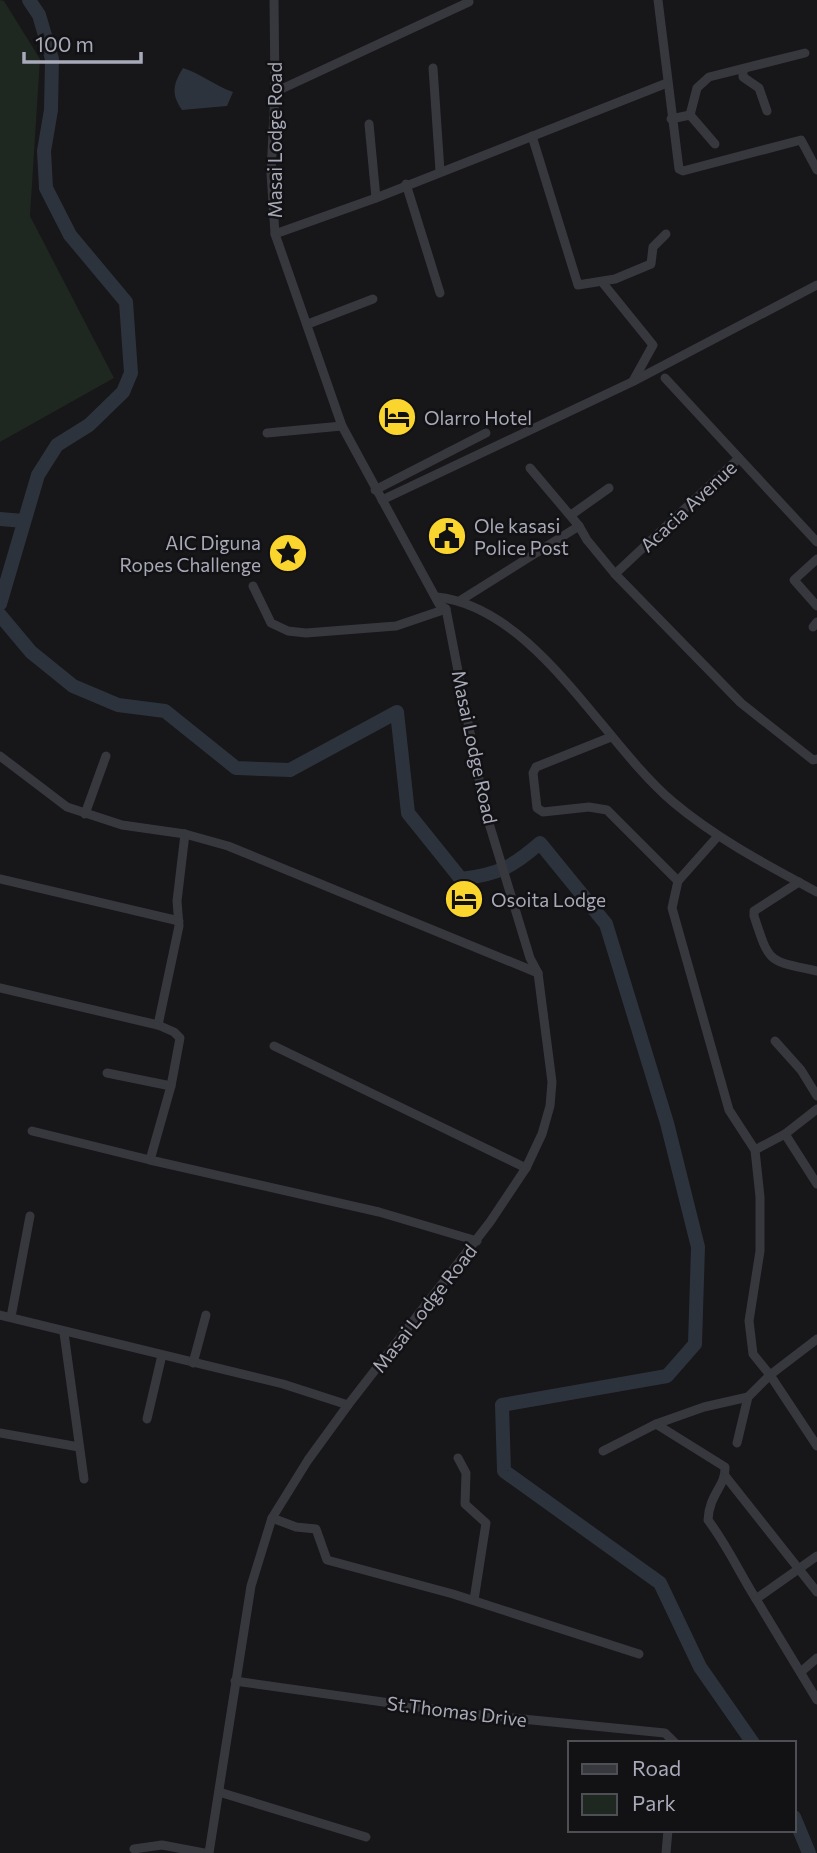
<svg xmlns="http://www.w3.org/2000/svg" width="817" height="1853" font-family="Commissioner,sans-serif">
	<rect width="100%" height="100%" fill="#171618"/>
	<path fill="#1e2720" d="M0,0L4,1L40,59L30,216L114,378L0,442Z"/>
	<path fill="#2c333d" d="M183,68C202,74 215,86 233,92L227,106L182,110C171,94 173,84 183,68Z"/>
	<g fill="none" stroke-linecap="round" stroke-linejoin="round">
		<g stroke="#2c333d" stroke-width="14">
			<path d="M0,519L24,521"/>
			<path d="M0,604L38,475L57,445L89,425L123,392L131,373L126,302L70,235L46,188L44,151L51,110L52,59L39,15L29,0"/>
			<path d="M0,615L31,652L73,686L118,705L165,711L236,768L290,770L397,712L408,813L461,879C499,874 511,868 540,843L606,924L667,1123L698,1247L695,1344L667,1376L502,1405L504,1471L660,1583L700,1667L753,1743"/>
			<path d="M794,1817L809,1853"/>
		</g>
		<g stroke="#37373e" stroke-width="9">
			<path d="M658,0L679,169L683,171L801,140L817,170"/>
			<path d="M433,68L440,171"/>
			<path d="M743,69V77L759,88L767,111"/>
			<path d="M275,92L469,2"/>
			<path d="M690,115L697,88L709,77L805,53"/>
			<path d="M671,119L690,115L715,144"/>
			<path d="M369,124L376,198"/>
			<path d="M532,136L578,285L615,279L651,264L653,247L666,234"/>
			<path d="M406,184L440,293"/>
			<path d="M275,234L376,198L667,83"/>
			<path d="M602,282L653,345L633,381"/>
			<path d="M308,324L373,299"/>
			<path d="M665,378L739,458"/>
			<path d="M267,433L342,426"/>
			<path d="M530,468L579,526"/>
			<path d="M375,490L486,433"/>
			<path d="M382,500L632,382L817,285"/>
			<path d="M571,515L609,488"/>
			<path d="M817,559L794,580L817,606"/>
			<path d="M615,574L739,458L817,542"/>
			<path d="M253,586L271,623L288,631L306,633L396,626L446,609"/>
			<path d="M437,597C536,608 602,742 673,802C717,839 767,865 817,892"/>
			<path d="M461,600L579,526L587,540L615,574L741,703L813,760L817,759"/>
			<path d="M813,627L817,622"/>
			<path d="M611,737L536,767L533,773L537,808L543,812L589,807L607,810L678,881"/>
			<path d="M0,756L67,807L122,825L185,834L228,846L538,973"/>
			<path d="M85,814L106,756"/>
			<path d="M718,836L678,881L672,908L729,1110L755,1150L760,1197V1251L749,1321L753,1354L770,1375L748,1397L737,1443"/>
			<path d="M0,879L179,921"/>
			<path d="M799,882L754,911V916C770,965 768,960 817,971"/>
			<path d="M0,988L158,1025L174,1032L180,1038L171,1086L150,1160L379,1212L477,1241"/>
			<path d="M158,1025L179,926L177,901L185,834"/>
			<path d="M775,1041L801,1070L817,1096"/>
			<path d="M274,1046L526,1168"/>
			<path d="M107,1073L171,1086"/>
			<path d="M817,1109L785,1134L817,1184"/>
			<path d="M32,1131L150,1160"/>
			<path d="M755,1150L785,1134"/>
			<path d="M0,1315L283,1384L348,1405"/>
			<path d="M11,1317L30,1216"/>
			<path d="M64,1333L84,1479"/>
			<path d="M817,1339L770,1375L817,1446"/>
			<path d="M193,1363L206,1315"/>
			<path d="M147,1419L162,1355"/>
			<path d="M656,1424L704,1407L748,1397"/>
			<path d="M0,1433L79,1447"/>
			<path d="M603,1451L656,1424L725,1467C726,1486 709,1494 708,1520C727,1545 739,1572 756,1599L817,1556"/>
			<path d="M458,1458L466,1473L465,1504L486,1523L474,1600"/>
			<path d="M726,1477L817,1592"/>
			<path d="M272,1518L296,1527L316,1529L327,1560L453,1594L639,1654"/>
			<path d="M756,1599L817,1700"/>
			<path d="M802,1671L817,1658"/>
			<path d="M235,1681L461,1713L665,1733L675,1743"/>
			<path d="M219,1792L366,1837"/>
			<path d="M134,1849L162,1845L204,1853"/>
			<path d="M209,1853L251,1586L272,1518L308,1460L348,1405L490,1222L526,1168L542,1134L550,1106L552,1082L538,973L530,958L485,810L446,609L439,604L342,426L275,234L271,173L275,92L274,0"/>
			<path d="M666,1853L668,1830"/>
		</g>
	</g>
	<defs>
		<g id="hotel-disc" transform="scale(2.0125)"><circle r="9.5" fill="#fad52d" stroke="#121113"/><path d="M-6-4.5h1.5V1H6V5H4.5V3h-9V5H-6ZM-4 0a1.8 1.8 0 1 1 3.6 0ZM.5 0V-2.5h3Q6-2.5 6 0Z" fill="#111"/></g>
		<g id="civic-disc" transform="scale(2.0125)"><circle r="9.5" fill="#fad52d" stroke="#121113"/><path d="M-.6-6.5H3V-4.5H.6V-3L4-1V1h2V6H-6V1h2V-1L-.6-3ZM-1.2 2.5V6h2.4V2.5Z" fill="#111"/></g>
		<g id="sight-disc" transform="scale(2.0125)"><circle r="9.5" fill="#fad52d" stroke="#121113"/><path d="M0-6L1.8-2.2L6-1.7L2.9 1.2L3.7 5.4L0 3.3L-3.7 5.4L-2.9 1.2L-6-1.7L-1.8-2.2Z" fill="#111"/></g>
	</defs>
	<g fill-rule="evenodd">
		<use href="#hotel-disc" x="397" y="417"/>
		<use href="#civic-disc" x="447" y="536"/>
		<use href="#sight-disc" x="288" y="553"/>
		<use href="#hotel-disc" x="464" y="899"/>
	</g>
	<g text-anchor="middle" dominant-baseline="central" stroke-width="5" stroke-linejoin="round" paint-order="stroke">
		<g font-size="19" fill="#a8aab9" stroke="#121113">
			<text transform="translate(274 140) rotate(-90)">Masai Lodge Road</text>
			<text transform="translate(688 506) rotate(-43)">Acacia Avenue</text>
			<text transform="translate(475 747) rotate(78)">Masai Lodge Road</text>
			<text transform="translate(424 1308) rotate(-52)">Masai Lodge Road</text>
			<text transform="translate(457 1711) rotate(7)">St.Thomas Drive</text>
		</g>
		<g font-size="19" fill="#a8aab9" stroke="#121113" text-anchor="start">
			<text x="424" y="417">Olarro Hotel</text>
			<text x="474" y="525">Ole kasasi<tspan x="474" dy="22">Police Post</tspan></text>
			<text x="261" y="542" text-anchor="end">AIC Diguna<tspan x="261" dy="22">Ropes Challenge</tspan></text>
			<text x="491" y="899">Osoita Lodge</text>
		</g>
	</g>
	<rect x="568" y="1741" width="228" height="91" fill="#121113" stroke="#4e4e55" stroke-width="2"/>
	<rect x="582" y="1764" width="35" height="10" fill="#37373e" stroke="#4e4e55" stroke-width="2"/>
	<text x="632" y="1776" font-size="21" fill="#a8aab9">Road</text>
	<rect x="582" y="1794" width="35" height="21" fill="#1e2720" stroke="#4e4e55" stroke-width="2"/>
	<text x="632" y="1811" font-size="21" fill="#a8aab9">Park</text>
	<path d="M24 52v10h117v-10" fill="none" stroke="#a8aab9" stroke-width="3.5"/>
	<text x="35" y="52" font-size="21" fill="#a8aab9" stroke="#121113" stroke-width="5" paint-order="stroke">100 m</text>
</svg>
